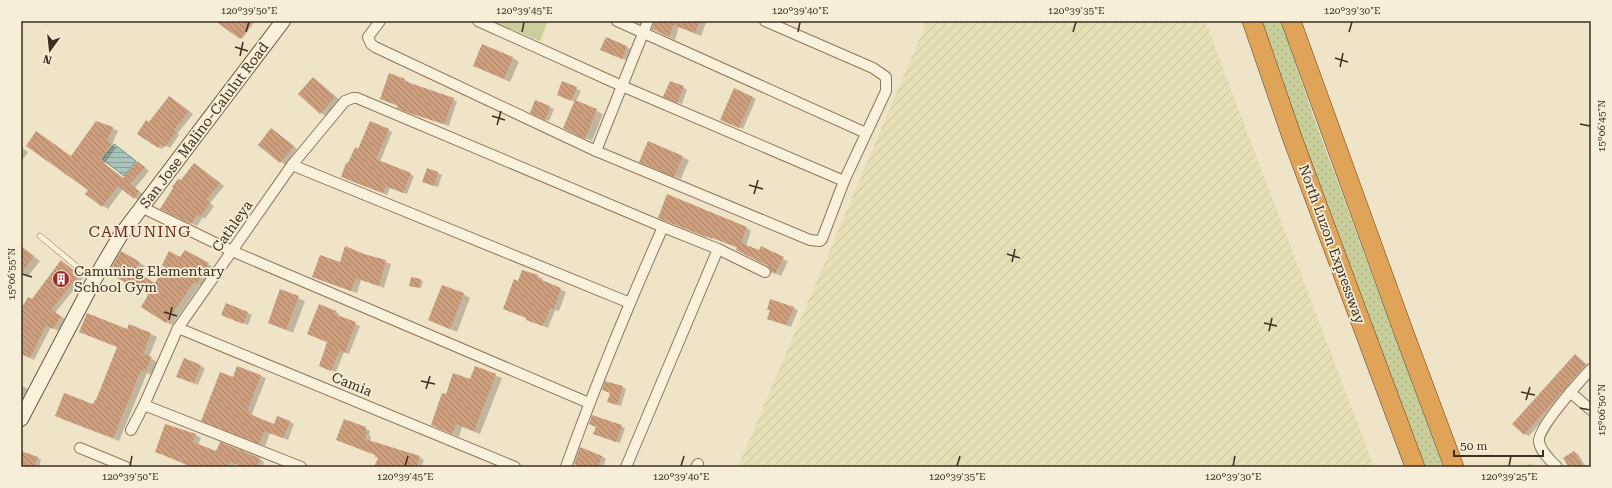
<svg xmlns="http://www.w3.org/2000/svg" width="1612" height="488" font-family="'Roboto Serif',serif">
	<defs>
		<pattern id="farmland-furrows" width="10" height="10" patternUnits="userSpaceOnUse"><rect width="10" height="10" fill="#e6deb5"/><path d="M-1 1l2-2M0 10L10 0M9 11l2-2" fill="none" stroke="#c6bf9b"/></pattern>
		<pattern id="green-dots" width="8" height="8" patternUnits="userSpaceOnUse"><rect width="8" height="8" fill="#c9cf9b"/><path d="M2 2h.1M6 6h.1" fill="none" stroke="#aeb285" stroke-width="1.8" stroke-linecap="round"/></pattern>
		<pattern id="water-rules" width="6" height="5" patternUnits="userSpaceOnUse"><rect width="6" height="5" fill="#a9c4bc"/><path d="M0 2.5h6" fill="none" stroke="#8ba098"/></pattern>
		<pattern id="building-back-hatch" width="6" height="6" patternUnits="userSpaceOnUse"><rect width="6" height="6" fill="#cf9f7d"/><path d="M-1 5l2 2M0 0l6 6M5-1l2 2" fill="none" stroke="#a98266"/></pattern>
	</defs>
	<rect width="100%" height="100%" fill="#f0e4c8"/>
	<path fill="url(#farmland-furrows)" d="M927,21H1205L1374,467H738Z"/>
	<path fill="url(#green-dots)" d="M1259,21H1281L1315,121L1443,467H1420Z"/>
	<path fill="#c9cf9b" d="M493,21H548L540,41Z"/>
	<path fill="url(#water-rules)" stroke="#6f938a" d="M114,144L136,161L124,176L102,159Z"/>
	<g fill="#0003">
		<path d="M217,21H255L242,39Z"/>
		<path d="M633,21H649L646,27Z"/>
		<path d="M655,21H704L706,23L701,36L679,27L675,40L653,29Z"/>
		<path d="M606,38L631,49L626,60L606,52Z"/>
		<path d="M513,58L519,62L510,82L474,65Z"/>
		<path d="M313,78L319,82L341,101L327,117L321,113L299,94Z"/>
		<path d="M405,80L409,82L408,83L457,101L449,126L402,110L398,106L385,101Z"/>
		<path d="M563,82L581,91L576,101L603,114L592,141L571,132L575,102L562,96Z"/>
		<path d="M683,87L687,90L682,104L669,99Z"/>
		<path d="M735,89L756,99L743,129L724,121Z"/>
		<path d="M170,97L193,114L178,133L179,135L170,148L165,145L162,149L158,147L149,123Z"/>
		<path d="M550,107L554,109L549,121L535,115Z"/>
		<path d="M370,122L392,132L380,162L414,176L407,194L390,188L387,195L346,179L348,165L358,150Z"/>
		<path d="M112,128L118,131L112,145L116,148L104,164L124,179L142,165L149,171L135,188L144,195L139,201L123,189L108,209L86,194L89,190L71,157Z"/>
		<path d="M275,132L297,149L285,165L259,145Z"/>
		<path d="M649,142L689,160L681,179L647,165Z"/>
		<path d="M21,147L28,152L21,162Z"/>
		<path d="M195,164L224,186L210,203L214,206L205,219L203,217L197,226L167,212Z"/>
		<path d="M438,173L442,175L438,187L428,184Z"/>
		<path d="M664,220L746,228L751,231L746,246L788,261L781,276L772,272L769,266L738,248L712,238V239Z"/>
		<path d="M21,247L40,261L28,276L21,272Z"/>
		<path d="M185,251L213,267L203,286L200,285L172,325L166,322L122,252L145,266L139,275L155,284L181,259Z"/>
		<path d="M364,255L391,264L384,288L361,280L357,293L318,279L340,263Z"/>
		<path d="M65,264L83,278L55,313L65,319L58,331L51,327L34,360L21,353V311Z"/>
		<path d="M522,271L538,276L543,279L542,281L566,292L559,311L555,310L548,328L527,320L519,282Z"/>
		<path d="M412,278L423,281L421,288L412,286Z"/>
		<path d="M281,291L305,301L293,333L269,322Z"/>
		<path d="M463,294L470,298L457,332L429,320Z"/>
		<path d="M794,308L798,310L791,327L768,319L771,311L768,309Z"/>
		<path d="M335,311L339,314L338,317L360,326L349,354L344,352L336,372L324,368L328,343L308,334Z"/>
		<path d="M247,313L252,315L248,325L227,317Z"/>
		<path d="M130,325L157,337L149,357L157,362L151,375L147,373L119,441L62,419L94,405L97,402L118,347L80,332L128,330Z"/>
		<path d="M1575,355L1590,367L1529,436L1525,434Z"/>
		<path d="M184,359L205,368L198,385L182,379Z"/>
		<path d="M476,368L502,378L480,434L462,427L459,437L432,425L446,396L471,380Z"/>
		<path d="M261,376L266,378L252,414L254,416V417L275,425L289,421L294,424L288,440L270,433L265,446L207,423L233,378Z"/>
		<path d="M21,385L30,390L21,408Z"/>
		<path d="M622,387L626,389L621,406L608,402L611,393L603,390Z"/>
		<path d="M593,416L625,428L620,443L597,435V427L590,424Z"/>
		<path d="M166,425L196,435L201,438L198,445L217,453L260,459L264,462L263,465L271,467H243L235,464L234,467H190L172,458Z"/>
		<path d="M365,428L370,431L369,435L371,436L370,441L419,457L424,460L421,467H375L379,458L376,455L338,440Z"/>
		<path d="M1574,452L1578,454L1586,467H1565L1568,464Z"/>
		<path d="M602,456L606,459L603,467H582L575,464Z"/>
		<path d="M21,457H37L41,460L39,467H21Z"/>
		<path d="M1530,464L1535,467H1526Z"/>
	</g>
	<g fill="url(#building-back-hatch)">
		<path d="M215,21H253L240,39Z"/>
		<path d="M654,21H700L695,33L673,25L669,37L652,29Z"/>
		<path d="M606,37L627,46L622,59L600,50Z"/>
		<path d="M482,44L513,57L504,79L473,66Z"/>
		<path d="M389,73L405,79L404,81L454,98L444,124L409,113L397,108V105L380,99Z"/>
		<path d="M313,77L335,97L320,114L298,94Z"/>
		<path d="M562,81L577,87L571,101L557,95Z"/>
		<path d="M670,81L684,86L677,103L663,97Z"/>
		<path d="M734,88L753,97L739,128L720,120Z"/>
		<path d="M169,96L189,111L174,130L176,132L165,147L161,144L158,148L137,134L146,120L149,122Z"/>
		<path d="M535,100L550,106L545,120L530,113Z"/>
		<path d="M575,100L597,109L585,139L563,128Z"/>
		<path d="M96,121L113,127L107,141L111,144L100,160L123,178L137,161L145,167L130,184L139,191L134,199L118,186L102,207L85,194L88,190L26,146L36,131L71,156Z"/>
		<path d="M370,121L389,129L376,159L411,173L403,193L386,186L383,193L341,177L346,163H348L355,147L358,149Z"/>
		<path d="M271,128L294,146L280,163L258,145Z"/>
		<path d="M648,141L683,156L674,177L639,162Z"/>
		<path d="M194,163L220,183L206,200L210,203L200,217L197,215L191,224L160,209L173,188L172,187L178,179L181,180Z"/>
		<path d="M427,168L438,172L434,186L422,182Z"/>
		<path d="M667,194L747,227L741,243L759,250L761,246L784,257L775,274L771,272L768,266L736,250L737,247L707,236L706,237L658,218Z"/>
		<path d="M21,246L34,256L21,274Z"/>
		<path d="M345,246L364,254L386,260L379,286L356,278L351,291L312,277L320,255L340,262Z"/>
		<path d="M185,250L209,263L197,284L194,282L166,323L141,307L148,295L108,273L121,251L140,262L135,271L155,283L165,267L162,265L169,251L180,257Z"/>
		<path d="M61,260L79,275L51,310L61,316L53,329L46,325L30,358L21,354V309L28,297L32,299Z"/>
		<path d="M522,270L538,275L537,278L561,288L554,309L550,308L543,326L526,320V318L503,309L514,279L518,281Z"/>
		<path d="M411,277L421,279L419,288L409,286Z"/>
		<path d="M442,285L464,293L450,329L428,320Z"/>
		<path d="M280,289L299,296L286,330L268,323Z"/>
		<path d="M770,299L794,307L786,325L767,319L770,310H767Z"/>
		<path d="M226,303L248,312L243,324L221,315Z"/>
		<path d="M319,304L336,311L334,314L356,322L345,353L339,351L331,371L319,366L327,342L307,334Z"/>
		<path d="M87,313L127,329L129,324L151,333L143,354L152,357L145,372L141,370L113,438L55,416L64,393L93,404L95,400H96L117,347L79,332Z"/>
		<path d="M1575,354L1586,364L1524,435L1512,424Z"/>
		<path d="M184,358L201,365L194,383L176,377Z"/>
		<path d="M237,366L261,375L247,411L250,412L249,414L274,424L277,416L290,421L283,438L264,431L259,444L201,421L220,372L233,377Z"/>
		<path d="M475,366L496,374L474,431L456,424L452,434L431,425L442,393L446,394L453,373L470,379Z"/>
		<path d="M605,381L623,386L617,405L607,402L610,393L602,390Z"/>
		<path d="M592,415L622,425L616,442L593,434L596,427L589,424Z"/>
		<path d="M344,419L366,427L365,432H367L365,439L420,456L416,467H374L378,458L375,457V455L336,440Z"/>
		<path d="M165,424L196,434L193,442L216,451L220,442L260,458L257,467H243L230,462L228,467H193L155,452Z"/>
		<path d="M580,447L602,456L598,467H582L574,464Z"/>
		<path d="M21,451L38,457L34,467H21Z"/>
		<path d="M1574,451L1584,467H1569L1563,458Z"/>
	</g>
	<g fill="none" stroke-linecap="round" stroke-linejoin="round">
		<g stroke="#8d765c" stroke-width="6">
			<path id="lane" d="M40,236L92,279"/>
		</g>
		<g stroke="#8d765c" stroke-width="12">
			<g id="street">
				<path d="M380,21L368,37L371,44L375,47L596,151L810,240L820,241L822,239L844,181L886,91V77L873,68L765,21"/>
				<path d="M478,21L622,86L844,181"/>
				<path d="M617,21L866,133"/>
				<path d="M596,151L648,21"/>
				<path d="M292,165L630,303"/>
				<path d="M141,207L232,251L589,403"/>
				<path d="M178,328L515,467"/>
				<path d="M1570,392L1591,410"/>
				<path d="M144,405L301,467"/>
				<path d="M131,430L144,405L178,328L292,165L345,101L353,98H357L663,227L718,249L765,272"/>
				<path d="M80,448L126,467"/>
				<path d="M566,467C595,386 628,306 663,227"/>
				<path d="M626,467L718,249"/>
				<path d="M696,467L698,464"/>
				<path d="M1557,467C1550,460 1541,452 1539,442C1536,429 1581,380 1591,369"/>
			</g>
		</g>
		<g stroke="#6f573f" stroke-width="16">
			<path id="secondary" d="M21,419L94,280L120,236L283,21"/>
		</g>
		<g stroke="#5b4430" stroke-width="20">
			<g id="highway">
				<path d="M1252,21L1293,140L1415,467"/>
				<path d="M1291,21L1404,333L1454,467"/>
			</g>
		</g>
		<use href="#lane" stroke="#faf1dc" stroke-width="5"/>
		<use href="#street" stroke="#faf1dc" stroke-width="10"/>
		<use href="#secondary" stroke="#faf1dc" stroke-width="14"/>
		<use href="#highway" stroke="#e0a458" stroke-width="19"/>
	</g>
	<path fill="none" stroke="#3d2e20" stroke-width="1.5" d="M246,32L249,22M522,32L524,22M798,32L800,22M1073,32L1076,22M1349,32L1352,22M235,47L248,51M240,56L243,42M1335,58L1348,62M1340,67L1343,53M492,116L505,120M1580,124L1590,126M497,125L501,111M749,185L763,189M754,194L758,180M1007,254L1020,258M1012,262L1015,249M22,274L32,277M164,312L177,316M169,320L172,307M1264,323L1277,326M1269,331L1272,318M421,381L435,384M426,389L430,376M1521,392L1535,395M1526,400L1530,387M1580,408L1590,410M130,466L132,456M405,466L408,456M681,466L684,456M957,466L960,456M1233,466L1235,456M1509,466L1511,456"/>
	<defs>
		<g id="building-disc" transform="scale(0.9)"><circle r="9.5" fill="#9e2a2b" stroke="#f7eed8"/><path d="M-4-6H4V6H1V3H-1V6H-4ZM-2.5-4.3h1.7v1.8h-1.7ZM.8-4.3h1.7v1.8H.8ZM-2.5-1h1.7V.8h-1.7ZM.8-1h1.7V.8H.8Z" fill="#fff"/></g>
	</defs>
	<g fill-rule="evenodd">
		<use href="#building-disc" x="61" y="279"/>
	</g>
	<g text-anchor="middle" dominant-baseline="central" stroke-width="3.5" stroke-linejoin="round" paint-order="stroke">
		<g font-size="14" fill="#3d2e20" stroke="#f7eed8">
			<text transform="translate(204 125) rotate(-53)">San Jose Malino-Calulut Road</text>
			<text transform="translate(232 226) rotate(-55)">Cathleya</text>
			<text transform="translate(1332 244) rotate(70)">North Luzon Expressway</text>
			<text transform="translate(352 384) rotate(22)">Camia</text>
		</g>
		<g font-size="14" fill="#3d2e20" stroke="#f7eed8" text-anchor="start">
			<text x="74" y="271">Camuning Elementary<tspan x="74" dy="16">School Gym</tspan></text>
		</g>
		<g font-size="16" letter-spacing="1" fill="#6b2e1e" stroke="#f7eed8">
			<text x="140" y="231">CAMUNING</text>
		</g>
	</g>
	<rect width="1612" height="488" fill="none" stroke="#f7eed8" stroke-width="44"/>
	<g transform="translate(50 50) rotate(195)" stroke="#f7eed8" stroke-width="3" paint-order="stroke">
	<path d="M0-3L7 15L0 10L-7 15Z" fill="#3d2e20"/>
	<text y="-6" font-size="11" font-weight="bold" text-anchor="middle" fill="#3d2e20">N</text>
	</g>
	<path d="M1454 450v6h89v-6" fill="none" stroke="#3d2e20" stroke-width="2"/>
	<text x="1460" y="450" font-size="12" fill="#3d2e20" stroke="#f7eed8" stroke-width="3" paint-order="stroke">50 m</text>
	<rect x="22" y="22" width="1568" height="444" fill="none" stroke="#3d2e20" stroke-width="1.5"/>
	<g font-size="10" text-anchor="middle" fill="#3d2e20">
		<text x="249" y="14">120°39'50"E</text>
		<text x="524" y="14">120°39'45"E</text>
		<text x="800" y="14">120°39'40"E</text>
		<text x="1076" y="14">120°39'35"E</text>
		<text x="1352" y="14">120°39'30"E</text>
		<text transform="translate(1601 126) rotate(-90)" y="4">15°06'45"N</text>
		<text transform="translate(11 274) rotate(-90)" y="4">15°06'55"N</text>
		<text transform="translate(1601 410) rotate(-90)" y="4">15°06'50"N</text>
		<text x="130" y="480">120°39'50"E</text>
		<text x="405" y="480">120°39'45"E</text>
		<text x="681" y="480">120°39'40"E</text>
		<text x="957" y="480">120°39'35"E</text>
		<text x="1233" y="480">120°39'30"E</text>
		<text x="1509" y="480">120°39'25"E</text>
	</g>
</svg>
